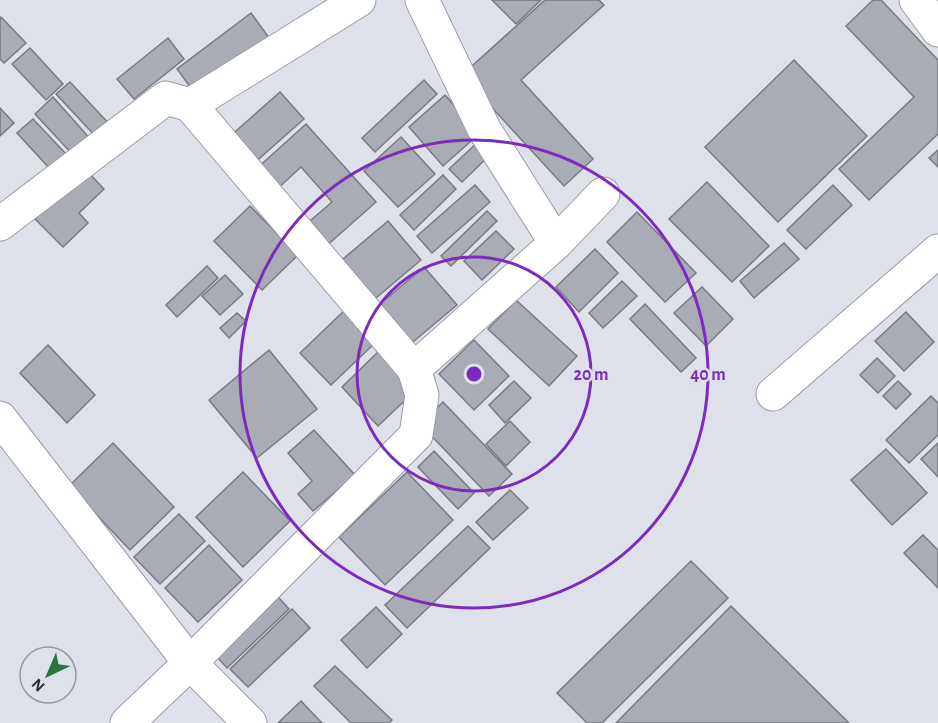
<svg xmlns="http://www.w3.org/2000/svg" width="938" height="723" font-family="'Alegreya Sans',sans-serif">
	<rect width="100%" height="100%" fill="#dee0ea"/>
	<g fill="#a9acb5" stroke="#777a83" stroke-width="1.5">
		<path d="M492,0H541L516,24Z"/>
		<path d="M545,0H599L604,5L521,80L593,159L564,186L462,75Z"/>
		<path d="M873,0H881L938,60V134L869,200L839,169L914,97L846,26Z"/>
		<path d="M251,13L270,39L196,95L177,69Z"/>
		<path d="M1,17L26,43L4,63L0,59V18Z"/>
		<path d="M168,38L184,59L134,99L117,79Z"/>
		<path d="M30,48L63,84L46,100L12,64Z"/>
		<path d="M794,60L867,136L778,222L705,147Z"/>
		<path d="M424,80L437,94L375,152L362,138Z"/>
		<path d="M70,82L113,128L99,140L56,94Z"/>
		<path d="M280,92L304,119L252,165L228,138Z"/>
		<path d="M445,95L479,134L443,166L409,127Z"/>
		<path d="M53,97L92,141L75,157L35,114Z"/>
		<path d="M0,108L14,123L0,136Z"/>
		<path d="M33,119L66,154L50,169L17,133Z"/>
		<path d="M306,124L376,202L324,248L304,226L332,202L301,167L274,192L255,170Z"/>
		<path d="M401,137L435,174L398,207L364,171Z"/>
		<path d="M480,140L492,153L462,182L449,169Z"/>
		<path d="M938,150V167L929,158Z"/>
		<path d="M86,170L104,189L79,213L88,223L63,247L35,219Z"/>
		<path d="M443,175L456,189L414,230L400,215Z"/>
		<path d="M707,182L769,246L732,282L669,219Z"/>
		<path d="M475,185L490,202L432,253L417,236Z"/>
		<path d="M833,185L852,205L806,249L787,230Z"/>
		<path d="M250,206L298,255L262,290L214,241Z"/>
		<path d="M487,211L497,221L451,266L441,256Z"/>
		<path d="M637,212L696,273L665,302L607,242Z"/>
		<path d="M388,221L421,260L370,303L337,264Z"/>
		<path d="M496,231L514,249L482,280L464,261Z"/>
		<path d="M784,243L799,259L754,298L740,281Z"/>
		<path d="M595,249L618,273L579,312L556,287Z"/>
		<path d="M207,266L218,278L177,317L166,305Z"/>
		<path d="M424,267L457,305L407,347L374,309Z"/>
		<path d="M225,275L243,294L220,315L202,296Z"/>
		<path d="M622,281L637,296L603,328L589,313Z"/>
		<path d="M702,287L733,319L706,346L674,313Z"/>
		<path d="M516,300L577,356L549,386L488,329Z"/>
		<path d="M645,304L696,358L681,372L630,319Z"/>
		<path d="M345,310L376,342L331,385L300,353Z"/>
		<path d="M906,312L934,342L904,371L875,341Z"/>
		<path d="M237,313L246,321L229,338L220,328Z"/>
		<path d="M474,340L509,376L474,410L439,374Z"/>
		<path d="M48,345L95,395L67,423L20,373Z"/>
		<path d="M269,350L317,409L257,458L209,400Z"/>
		<path d="M379,351L416,390L378,426L342,387Z"/>
		<path d="M877,358L895,376L878,393L860,375Z"/>
		<path d="M514,381L531,398L505,423L489,405Z"/>
		<path d="M898,381L911,394L896,409L883,396Z"/>
		<path d="M931,396L938,403V435L909,463L886,440Z"/>
		<path d="M443,402L512,474L489,496L420,424Z"/>
		<path d="M510,421L530,442L506,466L486,444Z"/>
		<path d="M314,430L355,475L313,511L298,494L312,481L288,453Z"/>
		<path d="M113,443L174,507L130,550L69,486Z"/>
		<path d="M938,443V477L921,459Z"/>
		<path d="M886,449L927,493L892,525L851,480Z"/>
		<path d="M434,451L474,493L458,509L418,467Z"/>
		<path d="M243,472L290,521L243,567L196,517Z"/>
		<path d="M407,472L453,520L385,585L339,537Z"/>
		<path d="M510,490L528,508L493,540L476,522Z"/>
		<path d="M179,514L205,541L160,584L134,557Z"/>
		<path d="M468,526L490,548L407,628L385,605Z"/>
		<path d="M923,535L938,550V588L904,553Z"/>
		<path d="M209,545L242,580L198,622L165,588Z"/>
		<path d="M691,561L728,598L602,723H587L557,693Z"/>
		<path d="M271,589L289,609L227,668L209,648Z"/>
		<path d="M731,606L849,723H616Z"/>
		<path d="M376,607L402,634L367,668L341,640Z"/>
		<path d="M292,609L310,628L248,687L230,669Z"/>
		<path d="M335,666L392,720L389,723H351L314,686Z"/>
		<path d="M301,701L322,723H278Z"/>
	</g>
	<g fill="none" stroke-linecap="round" stroke-linejoin="round">
		<g stroke="#989ba4" stroke-width="35">
			<g id="minor">
				<path d="M422,0L484,129L556,243"/>
				<path d="M916,0L938,30"/>
				<path d="M190,105L414,369"/>
				<path d="M0,224L166,98L190,105L359,0"/>
				<path d="M773,394L938,251"/>
				<path d="M0,418L190,663L250,723"/>
				<path d="M127,723L190,663L416,435L422,395L414,369L556,243L603,194"/>
			</g>
		</g>
		<use href="#minor" stroke="#fff" stroke-width="33"/>
	</g>
	<g fill="none" stroke="#7b2cbf" stroke-width="3">
		<circle cx="474" cy="374" r="117"/>
		<circle cx="474" cy="374" r="234"/>
	</g>
	<circle cx="474" cy="374" r="9" fill="#7b2cbf" stroke="#dee0ea" stroke-width="3"/>
	<g font-size="18" text-anchor="middle" font-weight="bold" fill="#7b2cbf" stroke="#dee0ea" stroke-width="5" stroke-linejoin="round" paint-order="stroke">
		<text x="591" y="380">20 m</text>
		<text x="708" y="380">40 m</text>
	</g>
	<g transform="translate(48 675) rotate(224)"><circle r="28" fill="#dee0ea" stroke="#96989f" stroke-width="1.5"/>
	<path d="M0-4.5L10 22L0 15L-10 22Z" fill="#2b7340"/>
	<text y="-9" font-size="16" font-weight="bold" text-anchor="middle" fill="#2a2b2e">N</text>
	</g>
</svg>
